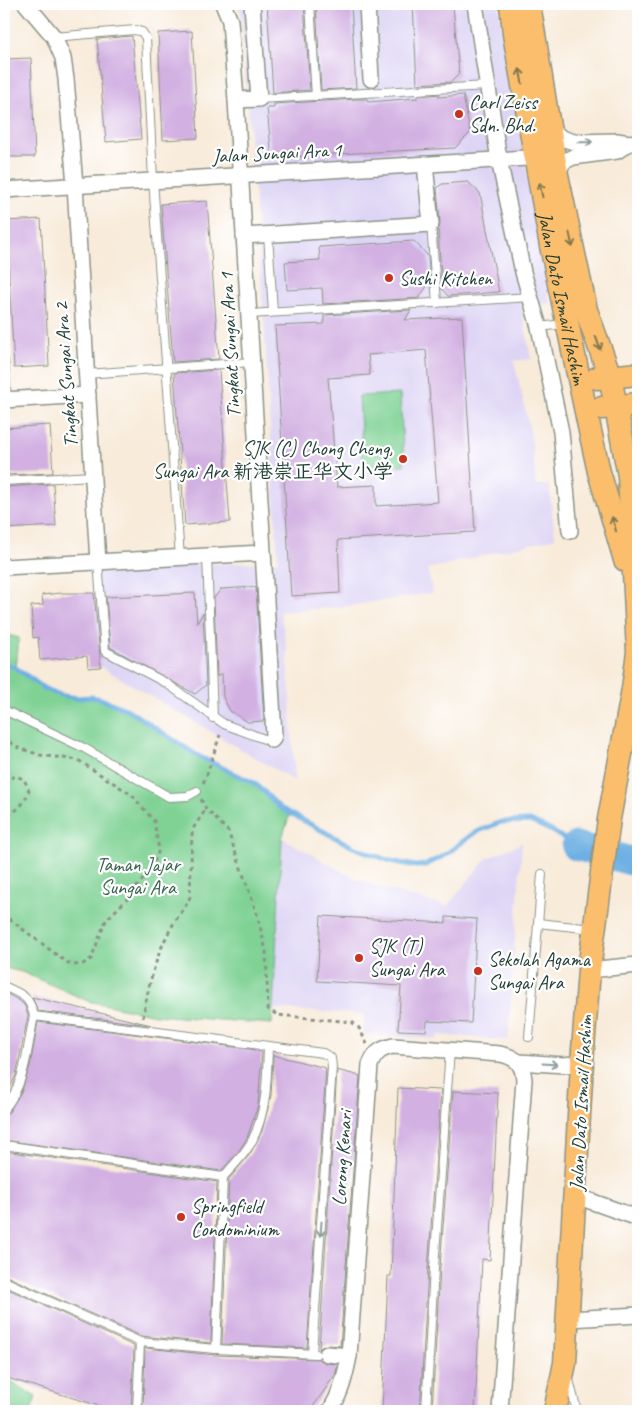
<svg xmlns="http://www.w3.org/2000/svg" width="642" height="1415" font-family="Caveat,'LXGW WenKai TC',sans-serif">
	<rect width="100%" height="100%" fill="#fff"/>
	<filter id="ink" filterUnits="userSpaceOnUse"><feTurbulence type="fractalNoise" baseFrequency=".02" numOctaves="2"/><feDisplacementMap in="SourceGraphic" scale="10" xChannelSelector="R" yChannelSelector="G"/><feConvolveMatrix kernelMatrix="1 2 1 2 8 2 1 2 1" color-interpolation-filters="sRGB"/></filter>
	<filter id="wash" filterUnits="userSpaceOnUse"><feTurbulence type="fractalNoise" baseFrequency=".0096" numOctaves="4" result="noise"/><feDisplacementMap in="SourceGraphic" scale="20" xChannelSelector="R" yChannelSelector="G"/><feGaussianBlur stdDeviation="1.12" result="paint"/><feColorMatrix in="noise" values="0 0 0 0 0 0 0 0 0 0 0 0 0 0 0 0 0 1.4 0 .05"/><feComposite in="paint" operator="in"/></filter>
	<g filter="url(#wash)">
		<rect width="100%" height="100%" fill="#f8ebda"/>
		<g fill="#ded5f5">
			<path d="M237,4H498L550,304L521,305L531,359L514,361L531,434L536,485H549L555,538L428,569L432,593L349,606L280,612L287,648L295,781L101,667L93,570L278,561L264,320L241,13Z"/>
			<path d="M282,838L358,880L404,895L447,906L486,859L522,843L508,1040L438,1035L437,1039L364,1034V1014L271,1009Z"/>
		</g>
		<g fill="#7fd294" stroke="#4f8864">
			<path d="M400,394L404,465L363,467L359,396Z"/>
			<path d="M4,634L19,638L16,668L45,689L64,696L101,699L128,710L198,756L256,784L280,808L290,814L282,838L272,1024L155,1015L88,1001L22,972L4,968Z"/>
			<path d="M4,1378L36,1397L31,1411H4Z"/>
		</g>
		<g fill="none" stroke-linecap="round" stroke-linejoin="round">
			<path stroke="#6eb0e3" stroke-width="5" d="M4,663L16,668L45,689L55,693L64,696L78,698L92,697L101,699L128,710L198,756L256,784L280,808L353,847L390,861L416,866L426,865L445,855L474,833L501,822L530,821L552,831L576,846"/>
			<path stroke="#6eb0e3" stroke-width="29" d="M576,846L638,863"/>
		</g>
		<g id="blocks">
			<g fill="#d2b0e2" fill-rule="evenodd">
				<path d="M267,4H304L310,90L273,93Z"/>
				<path d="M316,4H351L356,88L321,90Z"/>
				<path d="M413,4H453L459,74L451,82L417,84Z"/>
				<path d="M192,31L198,138L163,140L158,33Z"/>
				<path d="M132,36L141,139L106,142L97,39Z"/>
				<path d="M31,58L35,157H4V59Z"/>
				<path d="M440,94L438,97L463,95L470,133L455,148L317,155L272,160L267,108H274V104L357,99H367L368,102L418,98V96Z"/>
				<path d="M468,182L480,193L499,292L448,296L442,289L438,230L440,223L437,188L442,184Z"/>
				<path d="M207,201L219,359L173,362L161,204Z"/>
				<path d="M41,219L49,366L14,368L6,221Z"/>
				<path d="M414,241L428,256L430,282L419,298L323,304L322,288L287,290L285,262L320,260L319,247Z"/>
				<path d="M411,310L405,320L462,317L475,532L338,540L340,593L291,596L275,326L324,324V315ZM426,350L438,502L376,506V485L337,487L328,378L370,375L368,355Z"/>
				<path d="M219,370L230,522L185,525L174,373Z"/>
				<path d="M50,425L53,473L4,475V428Z"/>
				<path d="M53,484L56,526L4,529V487Z"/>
				<path d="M256,587L264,721L248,722L230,711L223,697L222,673L217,677L214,598L221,589Z"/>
				<path d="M61,593H94L101,667L88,668L87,656L40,660L38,637L33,638L31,606L43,605L42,595Z"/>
				<path d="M195,593L197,623L203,613L206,685L195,694L110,647L106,597Z"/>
				<path d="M321,916L446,923V917L477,919L471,1023L427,1021L426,1031L398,1030L401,986L317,981Z"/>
				<path d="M4,992L20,1001L25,1006L28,1016L16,1075L4,1100Z"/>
				<path d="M32,997L151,1025L38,1011Z"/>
				<path d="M38,1022L251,1049L262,1052L258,1105L247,1138L238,1152L221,1171L4,1140V1115L9,1112L22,1090L30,1066Z"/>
				<path d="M273,1055L326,1068L307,1348L222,1344L229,1179L250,1154L262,1131L271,1096Z"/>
				<path d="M337,1070L360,1076L340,1346L327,1345L323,1346L319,1349Z"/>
				<path d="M398,1088L441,1090L428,1268L420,1411H382L388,1276H391Z"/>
				<path d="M453,1091L498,1093L490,1260L482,1259L475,1411H432L440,1268Z"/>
				<path d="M4,1151L217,1182L211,1343L141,1336L4,1275Z"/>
				<path d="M4,1287L134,1346L131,1411H116L4,1377Z"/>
				<path d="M145,1348L216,1355L319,1359L326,1363L338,1364L335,1375L310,1411H143Z"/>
			</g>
		</g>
	</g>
	<g filter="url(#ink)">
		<use href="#blocks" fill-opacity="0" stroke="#8c9487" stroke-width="1"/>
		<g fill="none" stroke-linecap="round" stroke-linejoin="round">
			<g stroke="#8c9487" stroke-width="10">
				<g id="lane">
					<path d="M310,4L316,96"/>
					<path d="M54,37L135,30L142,32L146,38L153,180L180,558"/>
					<path d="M259,99L487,86"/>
					<path d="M431,224L437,303"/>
					<path d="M268,234L273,312"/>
					<path d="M249,314L531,297"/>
					<path d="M539,327L564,324"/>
					<path d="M4,360L7,400"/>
					<path d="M86,374L251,362"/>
					<path d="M4,481L93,476"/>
					<path d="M207,556L213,718"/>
					<path d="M98,562L105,651L166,683L224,724L267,740H272"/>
					<path d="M4,710L84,748L169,797L188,796L197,791"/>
					<path d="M538,923L593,929"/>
					<path d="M4,986C22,995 29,995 34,1016L323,1053L331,1058L332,1067L312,1353"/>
					<path d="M529,1037L542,874"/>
					<path d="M4,1109C26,1084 27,1047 34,1016"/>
					<path d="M4,1145L223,1177L216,1349"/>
					<path d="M223,1177C233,1166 245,1154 252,1141C267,1111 267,1079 268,1046"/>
					<path d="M4,1281L140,1342L216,1349L316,1354"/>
					<path d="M569,1380L577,1411"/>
					<path d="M137,1411L140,1342"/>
					<path d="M426,1411L434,1268L450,1050"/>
				</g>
			</g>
			<g stroke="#8c9487" stroke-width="18">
				<g id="street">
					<path d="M26,4L54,37L63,58L66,79L75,185L98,562"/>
					<path d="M223,4L230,21L236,100L274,735L272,740"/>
					<path d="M367,4L371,79"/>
					<path d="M475,4L499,160L523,272L539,327L561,432L570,531"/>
					<path d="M236,100L259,99L252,4"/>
					<path d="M548,125L561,138L574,142L617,141L629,143L638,142"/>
					<path d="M557,175L563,162L573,157L617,151L629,143"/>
					<path d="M4,190L544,157"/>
					<path d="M244,236L431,224L425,164"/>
					<path d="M4,400L88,395"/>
					<path d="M4,567L263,553"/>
					<path d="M589,970L638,965"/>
					<path d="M519,1062L564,1065L582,1063"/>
					<path d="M576,1196L638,1218"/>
					<path d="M569,1319L638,1315"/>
					<path d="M327,1354L349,1356"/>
					<path d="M330,1411C341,1393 345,1377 349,1356L370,1065C375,1053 380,1049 393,1046L500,1054C516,1057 523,1064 524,1080L500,1411"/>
				</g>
			</g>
			<g stroke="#8c9487" stroke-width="25">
				<g id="primary">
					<path id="s1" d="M511,4L514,34L551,246L590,431L599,472L625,560"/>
					<path d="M529,4L557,175L586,310L610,376L629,476L638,652L633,689L609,819L589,970L582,1063L565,1363L555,1411"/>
					<path d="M597,378L638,374"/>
					<path d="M602,408L638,404"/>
				</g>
			</g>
			<g stroke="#8c9487" stroke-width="3" stroke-dasharray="4 4" stroke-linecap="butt">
				<path d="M4,737L16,747L40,755L78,760L132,795L154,821L159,850L151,869L129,897L106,920L91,959L83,964L74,965L66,962L4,915"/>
				<path d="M4,782L15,776L24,779L29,791C24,804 18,812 4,815"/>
				<path d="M203,783L206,777L220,735"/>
				<path d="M201,799L206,809L228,831L257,914L266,951L268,1009L277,1015L352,1022L359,1028L367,1044"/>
				<path d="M143,1018C148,988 155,957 170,930C176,918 185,909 190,897L192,834L194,827L206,809"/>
			</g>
			<use href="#lane" stroke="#fff" stroke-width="8"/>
			<use href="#street" stroke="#fff" stroke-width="15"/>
			<use href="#primary" stroke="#fabe6d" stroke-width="22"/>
		</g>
		<defs><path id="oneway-shaft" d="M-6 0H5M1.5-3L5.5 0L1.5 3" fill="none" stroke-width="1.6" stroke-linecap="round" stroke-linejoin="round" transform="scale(1.25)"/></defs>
		<g stroke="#82774e">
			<use href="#oneway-shaft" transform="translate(521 76) rotate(-100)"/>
			<use href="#oneway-shaft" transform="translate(541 190) rotate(-101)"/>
			<use href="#oneway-shaft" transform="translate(571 240) rotate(78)"/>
			<use href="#oneway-shaft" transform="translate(598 343) rotate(70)"/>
			<use href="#oneway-shaft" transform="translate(614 524) rotate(-106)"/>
		</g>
		<g stroke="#8f9e9a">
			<use href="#oneway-shaft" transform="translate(585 142) rotate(-1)"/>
			<use href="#oneway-shaft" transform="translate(550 1064) rotate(4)"/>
			<use href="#oneway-shaft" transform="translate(321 1229) rotate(94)"/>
		</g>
	</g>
	<g fill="#c8321e" stroke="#fff" stroke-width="2">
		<circle cx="459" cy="114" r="5"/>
		<circle cx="389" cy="278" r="5"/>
		<circle cx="403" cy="459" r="5"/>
		<circle cx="359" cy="958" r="5"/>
		<circle cx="478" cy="971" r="5"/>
		<circle cx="181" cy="1217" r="5"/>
	</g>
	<g text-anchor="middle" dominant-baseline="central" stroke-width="4.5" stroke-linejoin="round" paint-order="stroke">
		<g font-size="20" fill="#1f3d34" stroke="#fff" text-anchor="start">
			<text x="469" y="102">Carl Zeiss<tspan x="469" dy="23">Sdn. Bhd.</tspan></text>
			<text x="399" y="278">Sushi Kitchen</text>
			<text x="393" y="448" text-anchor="end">SJK (C) Chong Cheng,<tspan x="393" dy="23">Sungai Ara 新港崇正华文小学</tspan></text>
			<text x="369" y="946">SJK (T)<tspan x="369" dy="23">Sungai Ara</tspan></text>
			<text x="488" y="959">Sekolah Agama<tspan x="488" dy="23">Sungai Ara</tspan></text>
			<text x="191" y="1206">Springfield<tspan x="191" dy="23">Condominium</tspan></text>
		</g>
		<g font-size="20" fill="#1f3d34" stroke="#fff">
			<text transform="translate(277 153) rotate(-3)">Jalan Sungai Ara 1</text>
			<text stroke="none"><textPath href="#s1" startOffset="299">Jalan Dato Ismail Hashim</textPath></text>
			<text transform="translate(230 345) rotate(-93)">Tingkat Sungai Ara 1</text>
			<text transform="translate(66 375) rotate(-94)">Tingkat Sungai Ara 2</text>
			<text transform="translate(581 1103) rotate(-87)">Jalan Dato Ismail Hashim</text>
			<text transform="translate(342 1158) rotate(-86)">Lorong Kenari</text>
		</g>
		<g font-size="20" fill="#37624c" stroke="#fff">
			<text x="138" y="864">Taman Jajar<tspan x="138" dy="23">Sungai Ara</tspan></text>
		</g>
	</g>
	<rect width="642" height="1415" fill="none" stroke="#fff" stroke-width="20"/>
</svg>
